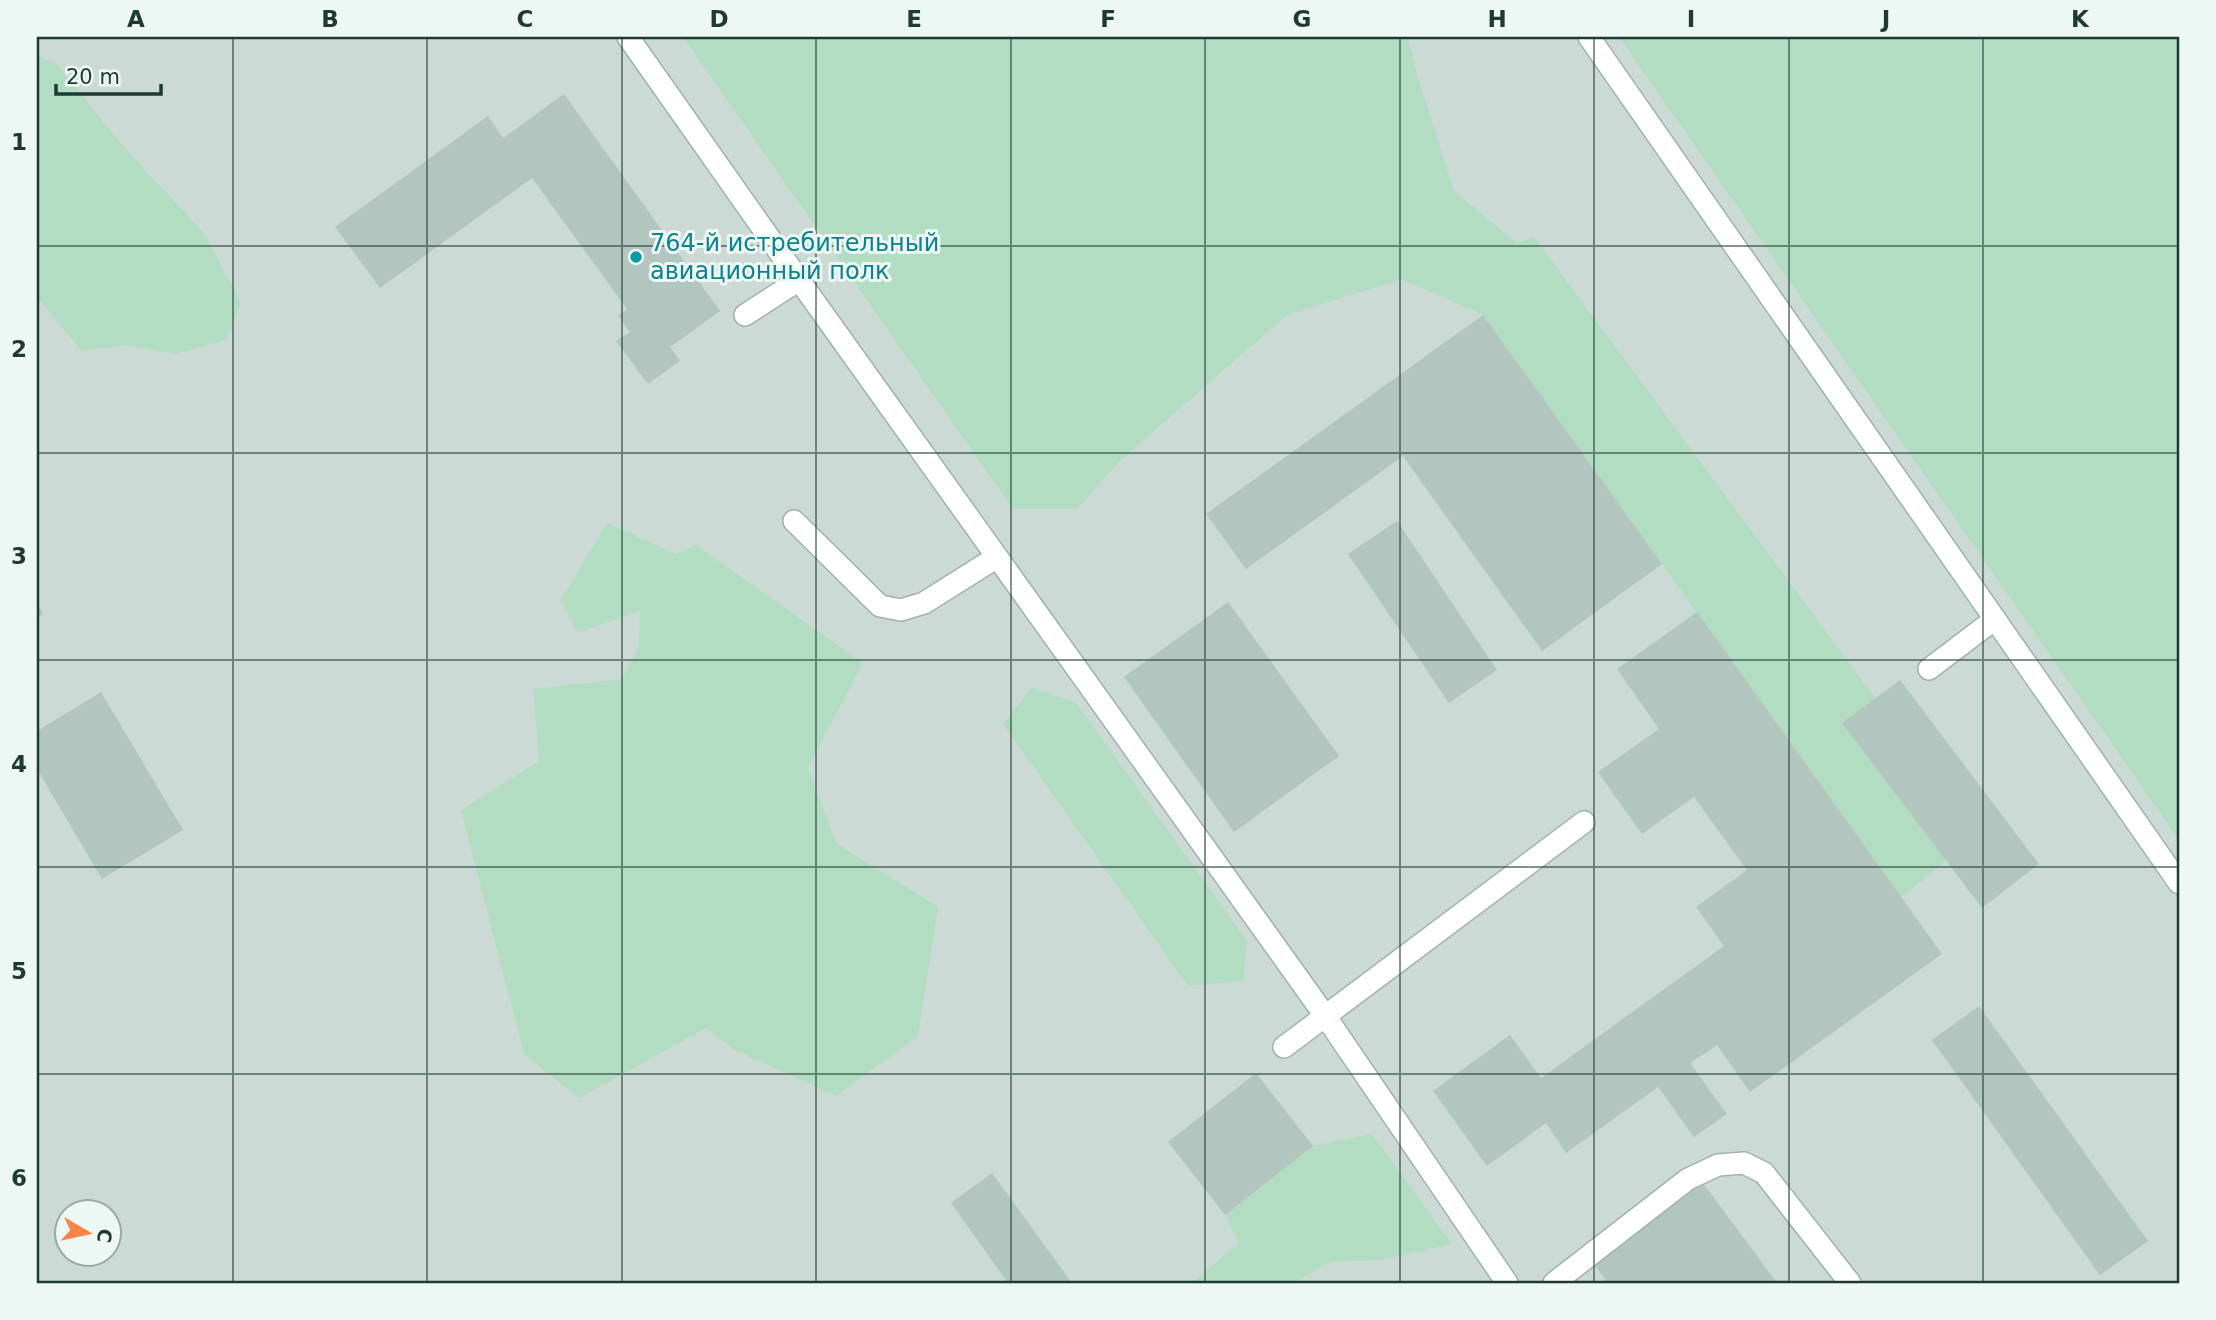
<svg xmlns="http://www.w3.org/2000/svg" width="2216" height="1320" font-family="'DejaVu Sans',sans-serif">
	<rect width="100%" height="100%" fill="#ddeae5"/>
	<path fill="#cbdad4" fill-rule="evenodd" d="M37,37H2179V1283H37ZM66,1212H108V1254H66Z"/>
	<g fill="#b3ddc2">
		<path d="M683,37H1408L1418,78L1454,191L1517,243L1534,237L1875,698L1843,723L1947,861L1901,897L1483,315L1402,279L1287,315L1121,460L1077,509H1013Z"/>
		<path d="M1619,37H2179V840Z"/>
		<path d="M37,56L57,64L121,144L203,232L241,302L226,340L175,354L126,345L82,351L37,297Z"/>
		<path d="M607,523L676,554L696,545L863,663L808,768L837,844L938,907L918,1036L836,1096L735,1050L706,1028L579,1098L524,1054L461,810L539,761L533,689L622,679L639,646L640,611L577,633L561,600Z"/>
		<path d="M1032,687L1077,704L1247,941L1243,981L1188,986L1003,724Z"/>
		<path d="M1372,1134L1452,1244L1381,1260L1331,1262L1292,1283H1192L1239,1243L1225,1215L1313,1146Z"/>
	</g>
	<g fill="#b2c5be">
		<path d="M564,94L720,311L670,347L680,361L648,384L616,341L630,332L618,316L627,309L532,178L380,288L335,227L488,116L503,138Z"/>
		<path d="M1483,315L1662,564L1542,651L1403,456L1246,569L1206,514Z"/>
		<path d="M1397,521L1497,670L1449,703L1348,554Z"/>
		<path d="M1228,602L1339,756L1234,832L1124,677Z"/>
		<path d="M37,603L43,614L37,618Z"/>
		<path d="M1697,612L1942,954L1750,1092L1717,1045L1690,1063L1727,1114L1694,1137L1658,1087L1566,1153L1546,1123L1487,1166L1433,1091L1510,1035L1541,1078L1724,946L1696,907L1747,870L1694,797L1642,834L1598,772L1659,729L1617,669Z"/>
		<path d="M1900,680L2039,864L1982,908L1842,723Z"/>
		<path d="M101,692L183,830L102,879L37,769V731Z"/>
		<path d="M1979,1006L2148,1241L2100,1275L1932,1040Z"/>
		<path d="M1256,1073L1313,1146L1225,1215L1168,1142Z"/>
		<path d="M992,1173L1072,1283H1008L951,1203Z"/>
		<path d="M1703,1183L1777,1283H1608L1594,1264Z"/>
	</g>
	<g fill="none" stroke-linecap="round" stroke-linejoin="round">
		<g stroke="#a0b2ad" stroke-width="24">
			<g id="minor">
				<path d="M628,37L799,280L745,315"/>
				<path d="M1589,37L2179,883"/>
				<path d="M799,280L1326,1017L1507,1283"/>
				<path d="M794,521L880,606L901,610L924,603L997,557"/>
				<path d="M1929,669L1995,619"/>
				<path d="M1284,1047L1584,822"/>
				<path d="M1554,1283L1688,1179L1718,1165L1744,1163L1764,1173L1850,1283"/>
			</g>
		</g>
		<use href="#minor" stroke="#fff" stroke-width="21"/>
	</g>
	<path fill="none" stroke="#1e3a35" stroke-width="2" stroke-opacity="0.55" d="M233,37V1283M427,37V1283M622,37V1283M816,37V1283M1011,37V1283M1205,37V1283M1400,37V1283M1594,37V1283M1789,37V1283M1983,37V1283M37,246H2179M37,453H2179M37,660H2179M37,867H2179M37,1074H2179"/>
	<circle fill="#0f9aa8" stroke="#edf7f3" stroke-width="2.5" cx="636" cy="257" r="7"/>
	<g text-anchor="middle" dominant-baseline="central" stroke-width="6" stroke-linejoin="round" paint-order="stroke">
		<g font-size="24" fill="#0d838f" stroke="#edf7f3" text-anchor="start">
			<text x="650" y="243">764-й истребительный<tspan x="650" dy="28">авиационный полк</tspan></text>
		</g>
	</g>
	<rect width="2216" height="1320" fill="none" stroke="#edf7f3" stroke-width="77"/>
	<g transform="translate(88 1233) rotate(99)"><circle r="33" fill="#edf7f3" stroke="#9aaba7" stroke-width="2"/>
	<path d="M0-5L12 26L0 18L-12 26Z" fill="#fb8449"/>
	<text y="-10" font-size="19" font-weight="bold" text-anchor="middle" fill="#1e3a35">С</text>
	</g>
	<path d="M56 84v10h105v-10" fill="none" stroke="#1e3a35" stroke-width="3.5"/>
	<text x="66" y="84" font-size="21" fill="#1e3a35" stroke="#edf7f3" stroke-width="5" paint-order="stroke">20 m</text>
	<rect x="38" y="38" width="2140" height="1244" fill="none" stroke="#1e3a35" stroke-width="2.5"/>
	<g font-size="23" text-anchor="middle" font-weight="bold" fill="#1e3a35">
		<text x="136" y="27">A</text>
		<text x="330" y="27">B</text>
		<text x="525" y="27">C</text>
		<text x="719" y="27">D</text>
		<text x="914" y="27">E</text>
		<text x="1108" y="27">F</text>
		<text x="1302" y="27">G</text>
		<text x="1497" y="27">H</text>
		<text x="1691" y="27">I</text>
		<text x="1886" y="27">J</text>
		<text x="2080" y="27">K</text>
		<text x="19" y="150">1</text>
		<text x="19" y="357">2</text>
		<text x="19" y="564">3</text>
		<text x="19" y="772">4</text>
		<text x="19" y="979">5</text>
		<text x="19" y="1186">6</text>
	</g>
</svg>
